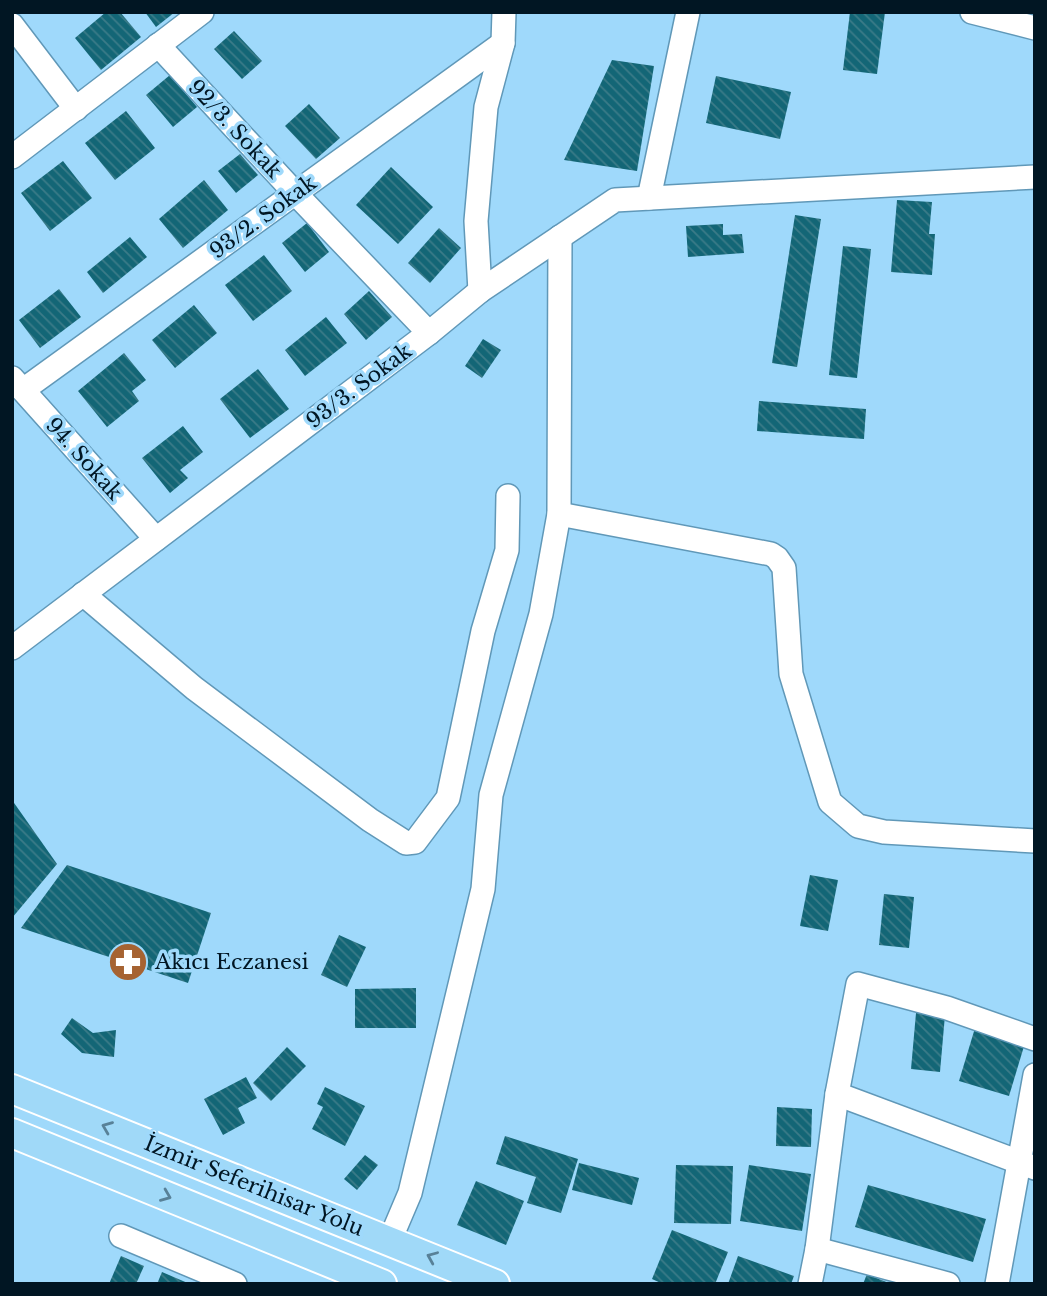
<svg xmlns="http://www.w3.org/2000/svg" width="1047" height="1296" font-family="'Libre Baskerville',serif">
	<defs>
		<pattern id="building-back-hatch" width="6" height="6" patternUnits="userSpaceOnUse" patternTransform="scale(1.75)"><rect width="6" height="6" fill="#136676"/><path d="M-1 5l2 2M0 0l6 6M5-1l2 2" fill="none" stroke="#3b7b88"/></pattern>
	</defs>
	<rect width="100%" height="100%" fill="#9fd9fb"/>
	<g fill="url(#building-back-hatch)">
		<path d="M106,12H120L141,37L101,70L75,38Z"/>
		<path d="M145,12H175L156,27Z"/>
		<path d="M850,12H885L877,74L843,70Z"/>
		<path d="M234,31L262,61L242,79L214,49Z"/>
		<path d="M612,60L654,66L637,171L564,160Z"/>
		<path d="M170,75L197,107L173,127L146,95Z"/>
		<path d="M716,76L791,92L780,139L706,123Z"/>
		<path d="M309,104L340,138L316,159L285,126Z"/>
		<path d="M126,111L155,148L115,180L85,143Z"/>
		<path d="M240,154L258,175L236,193L218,171Z"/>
		<path d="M63,161L92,198L50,231L21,193Z"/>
		<path d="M391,167L433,207L398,244L356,205Z"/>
		<path d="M204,180L228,210L183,248L159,219Z"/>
		<path d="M897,200L932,202L929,234H935L932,275L891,272Z"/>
		<path d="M795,215L821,219L797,367L772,363Z"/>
		<path d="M307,223L329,252L305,272L282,243Z"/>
		<path d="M723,224V235L742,234L744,253L688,257L686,226Z"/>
		<path d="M439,228L461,248L430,283L408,263Z"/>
		<path d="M130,237L147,257L103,293L87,272Z"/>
		<path d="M843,246L871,249L857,378L829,375Z"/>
		<path d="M264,255L292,291L253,321L225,285Z"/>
		<path d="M59,289L81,317L40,348L19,320Z"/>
		<path d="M369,291L392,317L366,340L344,314Z"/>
		<path d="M194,305L217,333L175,368L152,340Z"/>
		<path d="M326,317L347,343L305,376L285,350Z"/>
		<path d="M483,339L501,350L482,378L465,366Z"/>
		<path d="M124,353L146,380L132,391L139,401L107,427L78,391Z"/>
		<path d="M258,369L289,409L250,438L220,399Z"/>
		<path d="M759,401L866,409L864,439L757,431Z"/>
		<path d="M183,426L203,452L180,470L188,478L170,493L142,458Z"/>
		<path d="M12,800L57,864L12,918Z"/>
		<path d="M67,865L211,913L188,983L21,928Z"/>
		<path d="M810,875L838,880L828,931L800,926Z"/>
		<path d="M884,894L914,897L909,948L879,945Z"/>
		<path d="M339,935L366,947L347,987L321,975Z"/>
		<path d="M416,988V1028H355V989Z"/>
		<path d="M916,1013L945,1015L940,1072L911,1069Z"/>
		<path d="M72,1018L93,1033L116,1030L114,1057L82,1053L61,1034Z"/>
		<path d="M975,1028L1025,1043L1009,1096L959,1081Z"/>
		<path d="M287,1047L306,1066L271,1101L253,1083Z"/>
		<path d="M246,1077L257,1098L238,1108L245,1123L223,1135L204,1099Z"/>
		<path d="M325,1087L365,1106L345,1146L312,1129L323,1107L317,1104Z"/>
		<path d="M777,1107L812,1109L811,1147L776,1146Z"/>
		<path d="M505,1136L578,1159L561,1213L527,1203L536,1177L496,1164Z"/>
		<path d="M365,1155L378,1165L357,1190L344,1179Z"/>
		<path d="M579,1163L639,1178L632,1205L572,1190Z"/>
		<path d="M676,1165L733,1166L731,1224L674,1223Z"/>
		<path d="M749,1165L811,1174L802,1231L740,1221Z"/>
		<path d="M476,1181L524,1201L506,1245L457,1225Z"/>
		<path d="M868,1185L986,1219L973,1262L855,1227Z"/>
		<path d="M672,1230L728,1252L715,1284H663L652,1279Z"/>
		<path d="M121,1256L144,1266L136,1284H109Z"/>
		<path d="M738,1256L794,1276L791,1284H728Z"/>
		<path d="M162,1272L190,1284H157Z"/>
		<path d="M867,1274L891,1284H863Z"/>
	</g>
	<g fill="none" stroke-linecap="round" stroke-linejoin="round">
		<g stroke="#6098b8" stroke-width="26">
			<g id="minor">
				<path d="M972,12L1035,28"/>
				<path d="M12,25L76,109"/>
				<path d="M158,45L295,193L429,333"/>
				<path d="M12,157L202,12"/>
				<path d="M649,198L688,12"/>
				<path d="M480,291L476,221L486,107L503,43L504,12"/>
				<path d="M12,378L156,539"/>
				<path d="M23,390L503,43"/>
				<path d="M559,514L771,554L777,558L784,568L791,674L830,802L858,826L884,832L1035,841"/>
				<path d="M83,594L194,688L370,820L406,843L415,842L448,798L483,631L507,550L508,496"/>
				<path d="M12,648L429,333L480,291L615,200L1035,177"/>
				<path d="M837,1094L1035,1168"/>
				<path d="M121,1236L235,1284"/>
				<path d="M390,1240L410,1193L483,889L491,795L541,614L559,514L560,237"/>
				<path d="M817,1249L948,1284"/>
				<path d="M810,1284L817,1249L837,1094L858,984L947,1008L1035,1039"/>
				<path d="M997,1284L1035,1075"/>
			</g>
		</g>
		<g stroke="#fff" stroke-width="32">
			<g id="major">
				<path d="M12,1089L495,1284"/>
				<path d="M12,1133L382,1284"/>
			</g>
		</g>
		<use href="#minor" stroke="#fff" stroke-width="23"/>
		<use href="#major" stroke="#a0d9f8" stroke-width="28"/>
	</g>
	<defs><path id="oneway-chevron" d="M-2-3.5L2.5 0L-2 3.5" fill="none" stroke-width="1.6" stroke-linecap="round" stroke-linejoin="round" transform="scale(1.75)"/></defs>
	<g stroke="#588198">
		<use href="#oneway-chevron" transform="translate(107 1127) rotate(-158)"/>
		<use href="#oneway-chevron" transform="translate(166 1196) rotate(22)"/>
		<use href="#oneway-chevron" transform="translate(432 1257) rotate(-157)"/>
	</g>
	<defs>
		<g id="pharmacy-disc" transform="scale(2.0125)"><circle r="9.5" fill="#a66332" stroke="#9fd9fb"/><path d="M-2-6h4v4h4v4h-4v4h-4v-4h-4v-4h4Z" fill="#fff"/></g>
	</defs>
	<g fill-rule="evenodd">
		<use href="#pharmacy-disc" x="128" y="962"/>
	</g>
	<g text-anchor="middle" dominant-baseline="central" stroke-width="7" stroke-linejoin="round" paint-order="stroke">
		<g font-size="21" fill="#011623" stroke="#9fd9fb">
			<text transform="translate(235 129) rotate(47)">92/3. Sokak</text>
			<text transform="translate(263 217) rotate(-36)">93/2. Sokak</text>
			<text transform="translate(359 386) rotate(-37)">93/3. Sokak</text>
			<text transform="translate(84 459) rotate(48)">94. Sokak</text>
			<text transform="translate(254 1186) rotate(22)">İzmir Seferihisar Yolu</text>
		</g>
		<g font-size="21" fill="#011623" stroke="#9fd9fb" text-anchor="start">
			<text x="155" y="962">Akıcı Eczanesi</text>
		</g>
	</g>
	<rect width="1047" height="1296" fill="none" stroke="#011623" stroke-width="28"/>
</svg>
